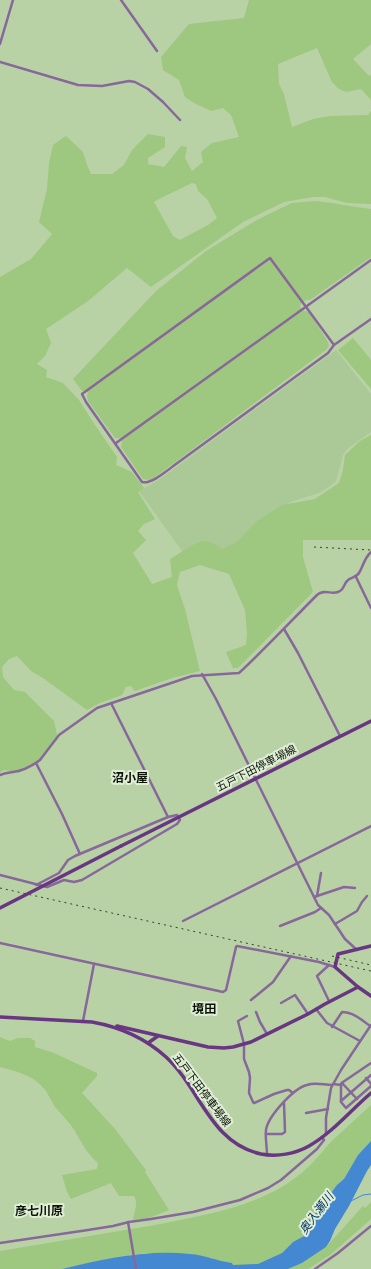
<svg xmlns="http://www.w3.org/2000/svg" width="371" height="1269" font-family="Mulish,'Noto Sans JP',sans-serif">
	<rect width="100%" height="100%" fill="#b8d2a6"/>
	<path fill="#abc897" d="M336,350L371,394V432L347,449L343,455L336,481L330,486L319,493L293,501L282,507L235,552L190,556L182,551L139,491L157,481Z"/>
	<g fill="#9ec77f" fill-rule="evenodd">
		<path d="M249,0H371V44L353,59L369,76L371,75V100L361,89L346,92L339,89L332,82L317,48L278,64L279,84L284,94L292,127L313,119L330,116L368,115L371,111V204L347,203L325,197H313L284,202L243,222L151,287L127,268L88,301L46,329L51,343L45,356L37,364L47,370L46,377L63,383L79,400L93,422L117,457L116,465L132,472L144,488L138,492L155,519L144,524L138,531L146,540L133,553L152,584L172,577L170,559C179,554 195,542 204,541C211,541 217,546 222,549L237,542L257,521L282,505L315,499L339,483L343,470L345,455L360,441L371,435V540H303V557L313,592L238,668H233L226,652L246,645L247,634L245,610L229,574L200,565L180,572L177,585L185,609L200,671L172,678L135,691L131,686L126,687L122,695L100,703L87,710L43,678L31,671L17,656L9,659L2,667L3,677L14,690L25,692L54,721L58,739L36,763L19,773L4,770L0,773V277L31,259L52,234L39,222L47,189L49,163L53,145L66,136L83,152L87,165L91,174H112L124,165L132,150L148,134L165,137V147L148,158V164L164,167L181,146L187,147L185,158L192,171L203,162L201,152L212,143L239,137L231,115L223,108L211,111L196,104L185,97L179,80L163,70L161,57L189,24L244,18ZM192,183L196,184L198,191L207,199L217,218L208,225L180,240L173,236L154,202L159,199Z"/>
		<path d="M314,201C333,202 352,207 371,209V257L310,300H306L301,303L300,307L305,311L309,312L328,342L329,346L326,350L162,472L150,480L143,479L121,447L122,442L119,438H115L88,401L87,396L88,393L86,391H82L73,379L156,291L206,251L255,221L277,210L292,203Z"/>
		<path d="M353,338L371,360V389L338,350Z"/>
		<path d="M0,1037L10,1041L18,1038H30L35,1041V1047L54,1053L97,1073V1076L82,1093L115,1129L146,1170L145,1172L169,1210L149,1218L133,1220C134,1211 139,1204 134,1196H119L111,1183L71,1199L67,1192L62,1175L97,1169L98,1163C88,1155 81,1142 75,1131C69,1122 62,1115 55,1107C52,1102 49,1096 46,1091C34,1075 18,1072 0,1067Z"/>
		<path d="M371,1105V1141L358,1155L344,1179L309,1220V1226L304,1236L293,1242L282,1253L258,1265H233L232,1263L190,1254L161,1253H144L140,1255L135,1254L62,1269H0V1251C52,1242 104,1234 155,1225C200,1216 246,1209 285,1185C295,1179 307,1169 315,1160C322,1153 328,1144 335,1138C347,1127 359,1116 371,1105Z"/>
		<path d="M371,1202V1219L330,1255L308,1269H288L302,1263L326,1247L363,1206L365,1208Z"/>
	</g>
	<path fill="#4588d2" d="M371,1141V1165L367,1171L349,1206L335,1229L330,1241L326,1247L302,1263L288,1269H62C103,1259 148,1249 190,1254C204,1255 218,1261 232,1263L233,1265L258,1264L282,1253L293,1242L304,1236L309,1226V1220L316,1213L337,1185L344,1179L358,1155Z"/>
	<g fill="none" stroke-linecap="round" stroke-linejoin="round">
		<path stroke="#4588d2" stroke-width="1" d="M351,1201L363,1195L371,1194"/>
		<g stroke="#88679b" stroke-width="2.5">
			<path d="M121,0L157,51"/>
			<path d="M0,44L13,0"/>
			<path d="M0,62L78,85L102,86L129,81L135,82L148,89L163,102L180,120"/>
			<path d="M334,345L270,258L82,394L86,402L142,482C151,485 169,469 176,464C227,427 278,390 328,353L334,345L371,319"/>
			<path d="M116,443L371,260"/>
			<path d="M356,577L371,608"/>
			<path d="M284,629L298,653L340,736"/>
			<path d="M202,674L216,699L318,905L329,915L345,939L357,950"/>
			<path d="M111,703L168,817"/>
			<path d="M36,763L62,814L80,854"/>
			<path d="M0,775C5,773 7,773 13,772C22,771 32,766 40,760L59,735L97,708L192,676L239,673C266,648 291,621 317,595C325,588 333,596 340,591C344,589 344,584 347,581C350,577 356,578 359,573C364,565 363,560 371,552"/>
			<path d="M0,875L47,887L64,880L74,882L82,880L177,824L180,820L177,815L168,817L75,856L68,860L59,873L36,885"/>
			<path d="M317,896L321,873"/>
			<path d="M314,897L344,887L355,888"/>
			<path d="M183,921L371,826"/>
			<path d="M335,924L357,911L362,902L367,896"/>
			<path d="M280,926L315,912L321,908"/>
			<path d="M0,943L223,992L226,990L236,947L237,946L319,962L335,967"/>
			<path d="M329,965L317,976L329,1001"/>
			<path d="M251,1000L273,982L291,956"/>
			<path d="M281,1003L295,995L308,1014"/>
			<path d="M316,1009L327,1023L360,1041"/>
			<path d="M256,1012L260,1022L267,1034"/>
			<path d="M247,1016L238,1021L244,1044V1059L249,1072L250,1078L249,1093L253,1102L254,1103L274,1094L287,1090H289L293,1093"/>
			<path d="M83,1021L94,964"/>
			<path d="M332,1027L342,1012C353,1012 362,1020 370,1026"/>
			<path d="M371,1063L343,1082L341,1084V1102L346,1108L371,1086"/>
			<path d="M366,1078L371,1084"/>
			<path d="M342,1083L357,1099"/>
			<path d="M333,1084L341,1085"/>
			<path d="M341,1101L371,1075"/>
			<path d="M306,1113L328,1109"/>
			<path d="M266,1134H282L285,1132L284,1103"/>
			<path d="M326,1134V1118L331,1088L341,1070L371,1025"/>
			<path d="M267,1155C267,1147 265,1137 266,1130C268,1116 294,1088 307,1085C315,1082 324,1085 332,1085"/>
			<path d="M128,1222L136,1269"/>
			<path d="M0,1243L88,1230L113,1226L129,1222L151,1219L193,1212L240,1200L268,1188L281,1180L317,1149L324,1140L322,1137"/>
			<path d="M315,1269L338,1253L371,1226"/>
		</g>
		<g stroke="#693682" stroke-width="3.5">
			<path d="M121,846L371,721"/>
			<path d="M371,946L338,954L335,967L358,987L371,996"/>
			<path d="M0,1017L92,1022C120,1027 145,1038 166,1057C200,1088 210,1143 261,1154C277,1157 295,1154 309,1146C332,1133 351,1110 371,1093"/>
			<path d="M117,1026L208,1047L224,1048L233,1047L251,1042L308,1014L325,1004L358,987"/>
			<path d="M148,1043L158,1036"/>
		</g>
		<g stroke="#35432d" stroke-width="1" stroke-dasharray="2 4" stroke-linecap="butt">
			<path d="M314,547L371,550"/>
			<path d="M0,888L371,971"/>
			<path d="M332,956L371,965"/>
		</g>
		<path stroke="#693682" stroke-width="3.5" d="M0,908L121,846"/>
	</g>
	<g text-anchor="middle" dominant-baseline="central" stroke-width="4" stroke-linejoin="round" paint-order="stroke">
		<g font-size="11" fill="#0a1305" stroke="#e0eed7">
			<text transform="translate(256 768) rotate(-27)">五戸下田停車場線</text>
			<text transform="translate(202 1090) rotate(53)">五戸下田停車場線</text>
		</g>
		<g font-size="12" font-weight="bold" fill="#0a1305" stroke="#e0eed7">
			<text x="130" y="777">沼小屋</text>
			<text x="204" y="1008">境田</text>
			<text x="39" y="1210">彦七川原</text>
		</g>
		<g font-size="12" font-style="italic" fill="#00305f" stroke="#e0eed7">
			<text transform="translate(316 1213) rotate(-53)">奥入瀬川</text>
		</g>
	</g>
</svg>
